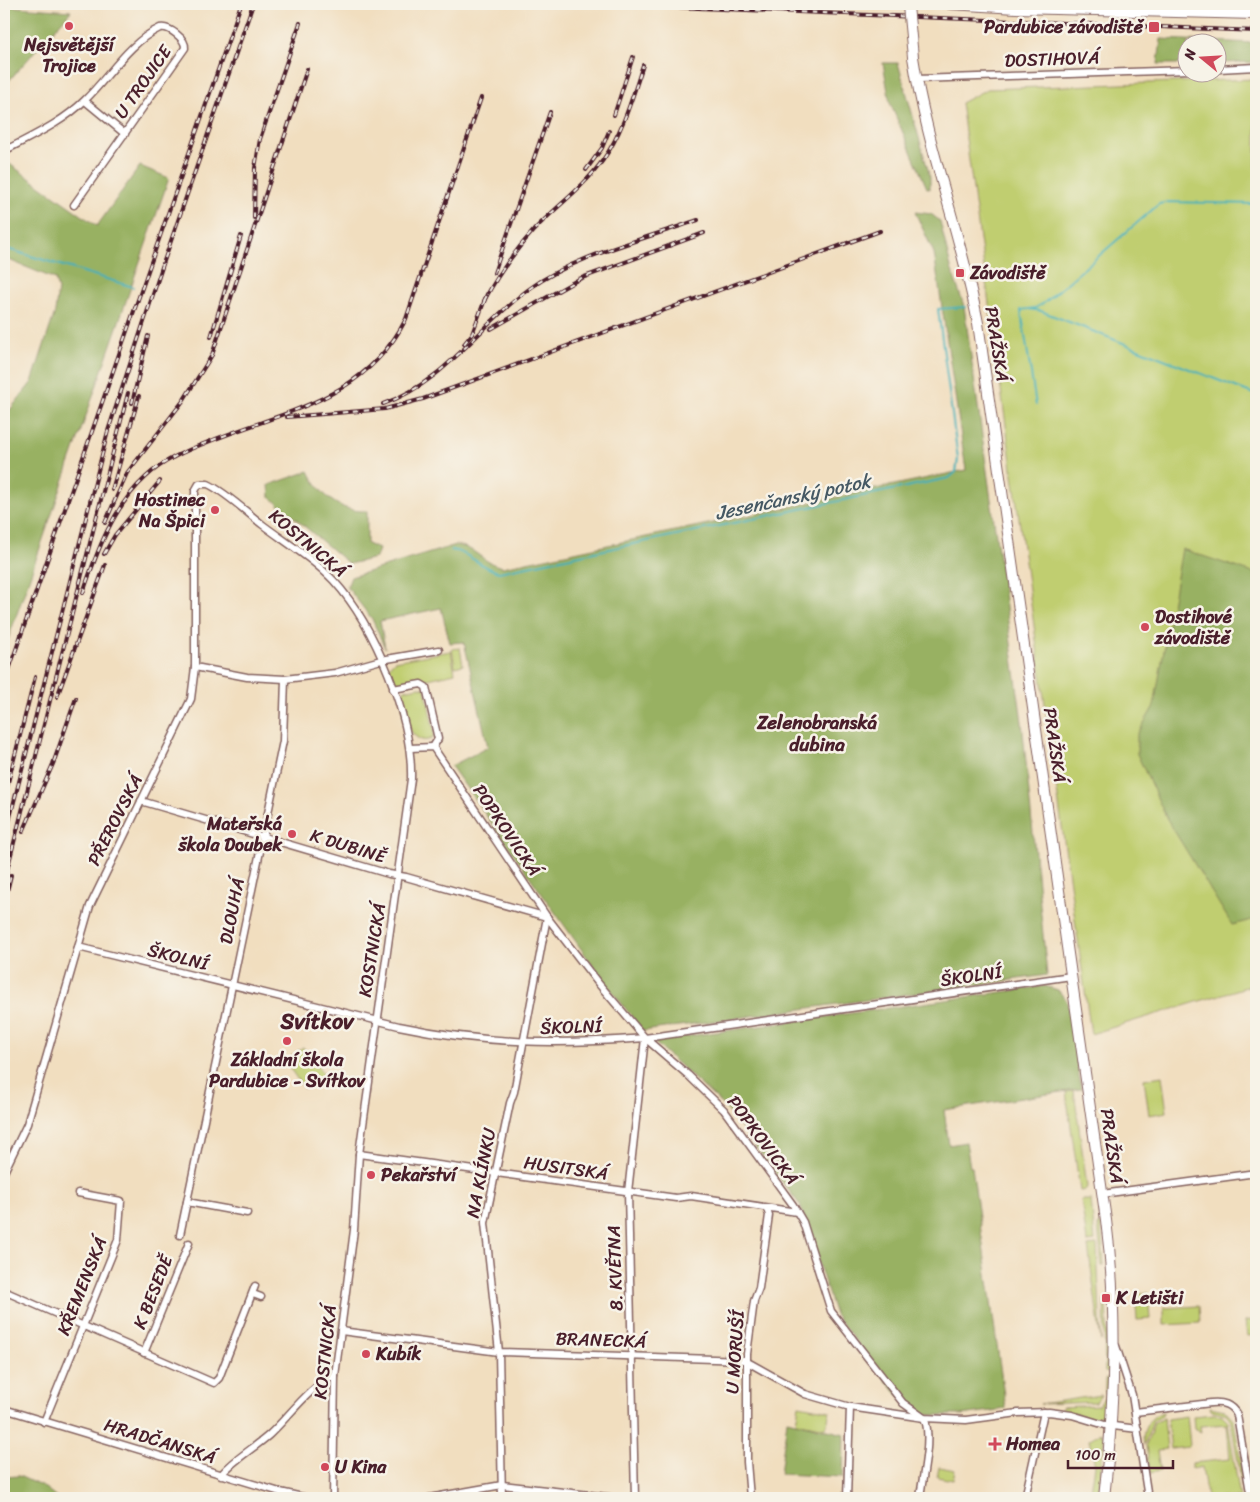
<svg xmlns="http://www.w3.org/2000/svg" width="1260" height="1502" font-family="Sriracha,sans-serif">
	<rect width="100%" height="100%" fill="#f7f3e8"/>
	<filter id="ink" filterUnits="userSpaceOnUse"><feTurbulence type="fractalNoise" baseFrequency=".02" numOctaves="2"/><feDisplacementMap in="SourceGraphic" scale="10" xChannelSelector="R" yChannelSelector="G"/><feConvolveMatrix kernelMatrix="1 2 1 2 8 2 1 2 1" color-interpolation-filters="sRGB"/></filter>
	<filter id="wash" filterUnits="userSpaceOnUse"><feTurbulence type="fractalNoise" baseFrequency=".0096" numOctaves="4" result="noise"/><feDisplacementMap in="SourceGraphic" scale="20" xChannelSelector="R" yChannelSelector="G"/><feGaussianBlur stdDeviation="1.12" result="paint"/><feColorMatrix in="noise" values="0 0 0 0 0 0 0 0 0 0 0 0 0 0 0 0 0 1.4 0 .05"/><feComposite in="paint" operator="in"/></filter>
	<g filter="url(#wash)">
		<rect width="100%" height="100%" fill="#f1debf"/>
		<g fill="#c0ce70" stroke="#85764e">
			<path d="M1256,79V984L1091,1034L961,103L987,89Z"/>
			<path d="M460,648L463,665L455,667L452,649Z"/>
			<path d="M451,651L455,673L402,685L395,682L388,668L394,661Z"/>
			<path d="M419,687L425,688L434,731L433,738C409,752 397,700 404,690Z"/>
			<path d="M303,1047L324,1075L304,1089L285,1061Z"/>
			<path d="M1162,1076L1167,1112L1149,1115L1144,1079Z"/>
			<path d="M1074,1091L1087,1186L1086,1190L1080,1191L1066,1092Z"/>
			<path d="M1081,1200H1091L1095,1241L1087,1242Z"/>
			<path d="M1101,1223L1104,1266H1102L1098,1226Z"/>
			<path d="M1097,1245L1101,1341L1088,1246Z"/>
			<path d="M1135,1293H1148L1150,1319L1137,1320Z"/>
			<path d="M1104,1300H1106L1109,1373L1105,1372Z"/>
			<path d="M1199,1306L1200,1323L1164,1325V1308Z"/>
			<path d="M1256,1319V1335L1247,1336L1245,1321Z"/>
			<path d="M1109,1378L1107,1408L1105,1414L1094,1418L1062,1411V1407L1099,1405L1105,1397V1379Z"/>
			<path d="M1101,1395L1096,1402L1040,1404Z"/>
			<path d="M799,1405L830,1411L826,1428L796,1422Z"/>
			<path d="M1210,1407L1225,1410L1234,1420L1247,1498H1244L1231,1421L1226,1414L1211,1410Z"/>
			<path d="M1163,1412L1162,1416L1153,1421L1144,1445C1141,1431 1148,1417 1163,1412Z"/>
			<path d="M1215,1414L1222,1416L1228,1422L1240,1498H1207L1202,1467L1192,1469V1463L1230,1459L1227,1424L1200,1426L1201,1432L1194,1428L1193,1416Z"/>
			<path d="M1187,1416L1190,1445L1188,1447L1171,1449L1167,1419Z"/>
			<path d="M1164,1418L1167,1449L1157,1450L1160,1471L1150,1473L1146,1446L1154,1423Z"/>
			<path d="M1099,1433L1102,1434L1104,1439L1098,1498H1090L1095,1465L1089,1440Z"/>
			<path d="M939,1467L955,1470L953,1480L937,1477Z"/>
		</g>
		<g fill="#98b162" stroke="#716846">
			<path d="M4,6L71,11L6,84L4,145Z"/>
			<path d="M1161,39L1256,43V62L1218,63V42H1188L1187,64H1158Z"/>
			<path d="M883,63H898L930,177V189L927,188L890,103Z"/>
			<path d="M4,160L97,226L140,166L169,178L4,651V424L9,411L32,382L55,312L58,289L55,279L4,258Z"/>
			<path d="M915,212L931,214L940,221L951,268L964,306L1022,722L1047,975L643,1031L601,977L451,766L488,747L464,642L450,643L441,608L380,621L385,648L372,619L347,587L351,577L456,545C478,548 481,563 503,567L966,470L934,253Z"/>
			<path d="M309,471C321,496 339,512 367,511V544L379,549L376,558L349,564L270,497L269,485Z"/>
			<path d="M1182,549L1256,574V919L1232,925L1167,819L1137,754V735L1154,706Z"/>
			<path d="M1045,986L1058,990L1067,1001L1081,1089L944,1110L949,1145L966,1142L970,1167H972L1006,1409L961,1415H927L913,1408L896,1393L835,1315L800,1205L725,1107L653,1041Z"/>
			<path d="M787,1420L844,1434L843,1477L780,1474Z"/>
			<path d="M19,1476L45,1488L58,1498H4V1477Z"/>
		</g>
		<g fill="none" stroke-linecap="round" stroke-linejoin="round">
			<g stroke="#40b0b9" stroke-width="2">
				<path d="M4,248L133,287"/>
				<path d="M1029,309L1041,311L1256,395"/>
				<path d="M1036,405L1021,310L1035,308L1044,303L1159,204L1168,202L1256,204"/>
				<path d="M451,550C469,552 481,568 499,572L949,478L956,472L958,459L938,309L965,307"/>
			</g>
		</g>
	</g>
	<g filter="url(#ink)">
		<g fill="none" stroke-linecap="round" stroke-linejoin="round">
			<g stroke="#84625f" stroke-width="9">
				<g id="minor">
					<path d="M1218,69L1256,67"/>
					<path d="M917,79L1188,70"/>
					<path d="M85,101L125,134"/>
					<path d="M4,151C32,136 62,123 85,100C109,77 129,42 160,28C169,26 186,39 185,48L74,205"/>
					<path d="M195,667L247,677L285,679L335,673L381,660L439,650"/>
					<path d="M393,689L421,684L426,687L438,739L433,747"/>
					<path d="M410,748L433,747L547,917L598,983L645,1038L688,1075L724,1110L793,1205L803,1222L831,1311L903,1403L924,1418L966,1420L1018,1413L1049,1412L1072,1415L1105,1425L1138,1429"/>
					<path d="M141,801L389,874L406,877L547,917"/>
					<path d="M78,947L399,1026C484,1044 558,1045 645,1038L1071,976"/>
					<path d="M359,1154L676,1198L691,1196L797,1212"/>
					<path d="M4,1172L27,1124L90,906L191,699L195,667V491L199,484H208C227,493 246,512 263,525C287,543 313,559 334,581C375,626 413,719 411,779L359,1154L354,1230L335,1376L333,1498"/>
					<path d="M1102,1194L1256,1173"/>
					<path d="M187,1202L247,1213"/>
					<path d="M180,1235L283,741L285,679"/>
					<path d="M4,1291L214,1383L219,1378L255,1286"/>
					<path d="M253,1294L261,1297"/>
					<path d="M341,1331L499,1352L744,1360L805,1394L850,1407L847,1498"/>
					<path d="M1116,1346L1132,1395L1148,1498"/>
					<path d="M144,1353L189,1243"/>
					<path d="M850,1407L924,1418C933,1435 922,1478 920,1498"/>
					<path d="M4,1409L280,1492L307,1498"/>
					<path d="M1135,1412L1211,1403C1223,1402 1231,1404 1237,1415L1251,1498"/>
					<path d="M44,1422L118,1240L121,1201L78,1193"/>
					<path d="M221,1475C234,1459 253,1449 269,1435C288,1418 311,1384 335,1376"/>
					<path d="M429,1498L502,1485L616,1498"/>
					<path d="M502,1498L499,1352L485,1223L510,1103L514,1092L547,917"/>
					<path d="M635,1498L628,1192L645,1038"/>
					<path d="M750,1498L747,1462V1354L754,1301L759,1288L769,1215L767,1209"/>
					<path d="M1025,1498L1044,1412"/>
				</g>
			</g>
			<g stroke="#84625f" stroke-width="12">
				<g id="primary">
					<path d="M950,4L1016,8L1256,14"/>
					<path d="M913,57C927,148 961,233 978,323L1106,1220C1118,1313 1115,1405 1104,1498"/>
				</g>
			</g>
			<use href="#minor" stroke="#fff" stroke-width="6"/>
			<use href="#primary" stroke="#fff" stroke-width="10"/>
			<g stroke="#4a1f2b" stroke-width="4">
				<g id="rail">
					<path d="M602,4L1256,31"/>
					<path d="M614,115L633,57"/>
					<path d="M586,170L602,148L609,131"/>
					<path d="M254,218L255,168L260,139L300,23"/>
					<path d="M494,273L550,112"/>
					<path d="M484,301C498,274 514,252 534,230C557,206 584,187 603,160C623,131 632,98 643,65"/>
					<path d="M491,329L579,279L704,233"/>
					<path d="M211,337L241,236"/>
					<path d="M464,344L472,334L487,294"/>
					<path d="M132,403L148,336"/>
					<path d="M383,404C446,382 478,326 529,289C574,256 645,239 698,220"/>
					<path d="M287,417L385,409L423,399L880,231"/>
					<path d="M112,490L139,396"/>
					<path d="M105,523L127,473L183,401L212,355L307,69"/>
					<path d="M104,554L115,535L160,481"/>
					<path d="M83,593C97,551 113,507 146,477C164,460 185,451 208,442C286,410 364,401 406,319L481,98"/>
					<path d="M4,684L241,4"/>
					<path d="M57,697L105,565"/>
					<path d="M4,798L35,677"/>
					<path d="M23,832L53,764L76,698"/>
					<path d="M4,841L108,431L164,261L253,4"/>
					<path d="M4,882L128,393"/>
					<path d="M4,904L11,875"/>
				</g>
			</g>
			<use href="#rail" stroke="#f7f3e8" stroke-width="2" stroke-dasharray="5.5" stroke-linecap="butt"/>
			<g stroke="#84625f" stroke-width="12" stroke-linecap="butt">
				<path id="primary-bridge" d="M908,6L913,57"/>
			</g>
			<use href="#primary-bridge" stroke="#fff" stroke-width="10"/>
		</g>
	</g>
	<g fill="#d1495b" stroke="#f7f3e8" stroke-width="2">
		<circle cx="69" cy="26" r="5"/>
		<rect x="1148" y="21" width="12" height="12" rx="2.5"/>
		<rect x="955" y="268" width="10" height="10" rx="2.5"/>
		<circle cx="215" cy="510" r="5"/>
		<circle cx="1145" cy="627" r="5"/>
		<circle cx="292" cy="834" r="5"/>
		<circle cx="287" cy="1041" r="5"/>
		<circle cx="371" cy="1175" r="5"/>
		<rect x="1101" y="1293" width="10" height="10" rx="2.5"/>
		<circle cx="366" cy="1354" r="5"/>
		<path d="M992.5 1436.5h5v5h5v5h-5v5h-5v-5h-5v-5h5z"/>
		<circle cx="325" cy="1467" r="5"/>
	</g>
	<g text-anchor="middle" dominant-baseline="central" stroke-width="5" stroke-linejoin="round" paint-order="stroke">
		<g font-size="18" font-weight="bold" fill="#4a1f2b" stroke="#f7f3e8" text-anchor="start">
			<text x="1143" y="27" text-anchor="end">Pardubice závodiště</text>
			<text x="69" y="45" text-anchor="middle">Nejsvětější<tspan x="69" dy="21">Trojice</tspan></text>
			<text x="970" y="273">Závodiště</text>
			<text x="205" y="500" text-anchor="end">Hostinec<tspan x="205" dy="21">Na Špici</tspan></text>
			<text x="1155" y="617">Dostihové<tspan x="1155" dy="21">závodiště</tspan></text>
			<text x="282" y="824" text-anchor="end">Mateřská<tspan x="282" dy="21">škola Doubek</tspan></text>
			<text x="287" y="1060" text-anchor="middle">Základní škola<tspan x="287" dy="21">Pardubice - Svítkov</tspan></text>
			<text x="381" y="1175">Pekařství</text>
			<text x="1116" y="1298">K Letišti</text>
			<text x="376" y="1354">Kubík</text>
			<text x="1006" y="1444">Homea</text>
			<text x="335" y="1467">U Kina</text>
		</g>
		<g font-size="18" fill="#4a1f2b" stroke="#f7f3e8">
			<text transform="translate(1052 59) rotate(-2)">DOSTIHOVÁ</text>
			<text transform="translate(143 82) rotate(-55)">U TROJICE</text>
			<text transform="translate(997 344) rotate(81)">PRAŽSKÁ</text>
			<text transform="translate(308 543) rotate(40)">KOSTNICKÁ</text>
			<text transform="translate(1055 745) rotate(82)">PRAŽSKÁ</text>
			<text transform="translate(115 820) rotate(-63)">PŘEROVSKÁ</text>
			<text transform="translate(507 830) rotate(56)">POPKOVICKÁ</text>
			<text transform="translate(348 846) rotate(17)">K DUBINĚ</text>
			<text transform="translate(232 911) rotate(-79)">DLOUHÁ</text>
			<text transform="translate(372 950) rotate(-81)">KOSTNICKÁ</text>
			<text transform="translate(178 957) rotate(14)">ŠKOLNÍ</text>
			<text transform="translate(971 976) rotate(-8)">ŠKOLNÍ</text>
			<text transform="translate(571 1027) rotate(-2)">ŠKOLNÍ</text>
			<text transform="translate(763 1140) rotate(53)">POPKOVICKÁ</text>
			<text transform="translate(1112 1146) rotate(82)">PRAŽSKÁ</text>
			<text transform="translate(566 1168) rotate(8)">HUSITSKÁ</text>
			<text transform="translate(481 1173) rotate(-79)">NA KLÍNKU</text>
			<text transform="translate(615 1268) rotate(-92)">8. KVĚTNA</text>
			<text transform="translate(82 1286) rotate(-68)">KŘEMENSKÁ</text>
			<text transform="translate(153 1292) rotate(-68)">K BESEDĚ</text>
			<text transform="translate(601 1340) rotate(2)">BRANECKÁ</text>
			<text transform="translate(325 1352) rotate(-84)">KOSTNICKÁ</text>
			<text transform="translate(735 1352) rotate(-86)">U MORUŠÍ</text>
			<text transform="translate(160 1441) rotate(17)">HRADČANSKÁ</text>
		</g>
		<g font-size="19" font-style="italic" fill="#465964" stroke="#f7f3e8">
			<text transform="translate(793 497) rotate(-12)">Jesenčanský potok</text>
		</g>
		<g font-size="19" font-weight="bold" fill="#4a1f2b" stroke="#f7f3e8">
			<text x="817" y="722">Zelenobranská<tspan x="817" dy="22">dubina</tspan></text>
		</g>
		<g font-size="22" font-weight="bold" fill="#4a1f2b" stroke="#f7f3e8">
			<text x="317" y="1021">Svítkov</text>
		</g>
	</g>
	<rect width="1260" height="1502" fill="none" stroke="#f7f3e8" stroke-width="20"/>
	<g transform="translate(1202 58) rotate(288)"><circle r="24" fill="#f7f3e8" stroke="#b29e9c"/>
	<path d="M0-4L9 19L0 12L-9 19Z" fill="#d1495b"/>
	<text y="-8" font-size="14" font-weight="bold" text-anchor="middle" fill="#4a1f2b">N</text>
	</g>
	<path d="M1068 1460v8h105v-8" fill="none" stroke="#4a1f2b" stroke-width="2.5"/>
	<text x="1075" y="1460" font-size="15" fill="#4a1f2b" stroke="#f7f3e8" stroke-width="4" paint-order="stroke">100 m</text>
</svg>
